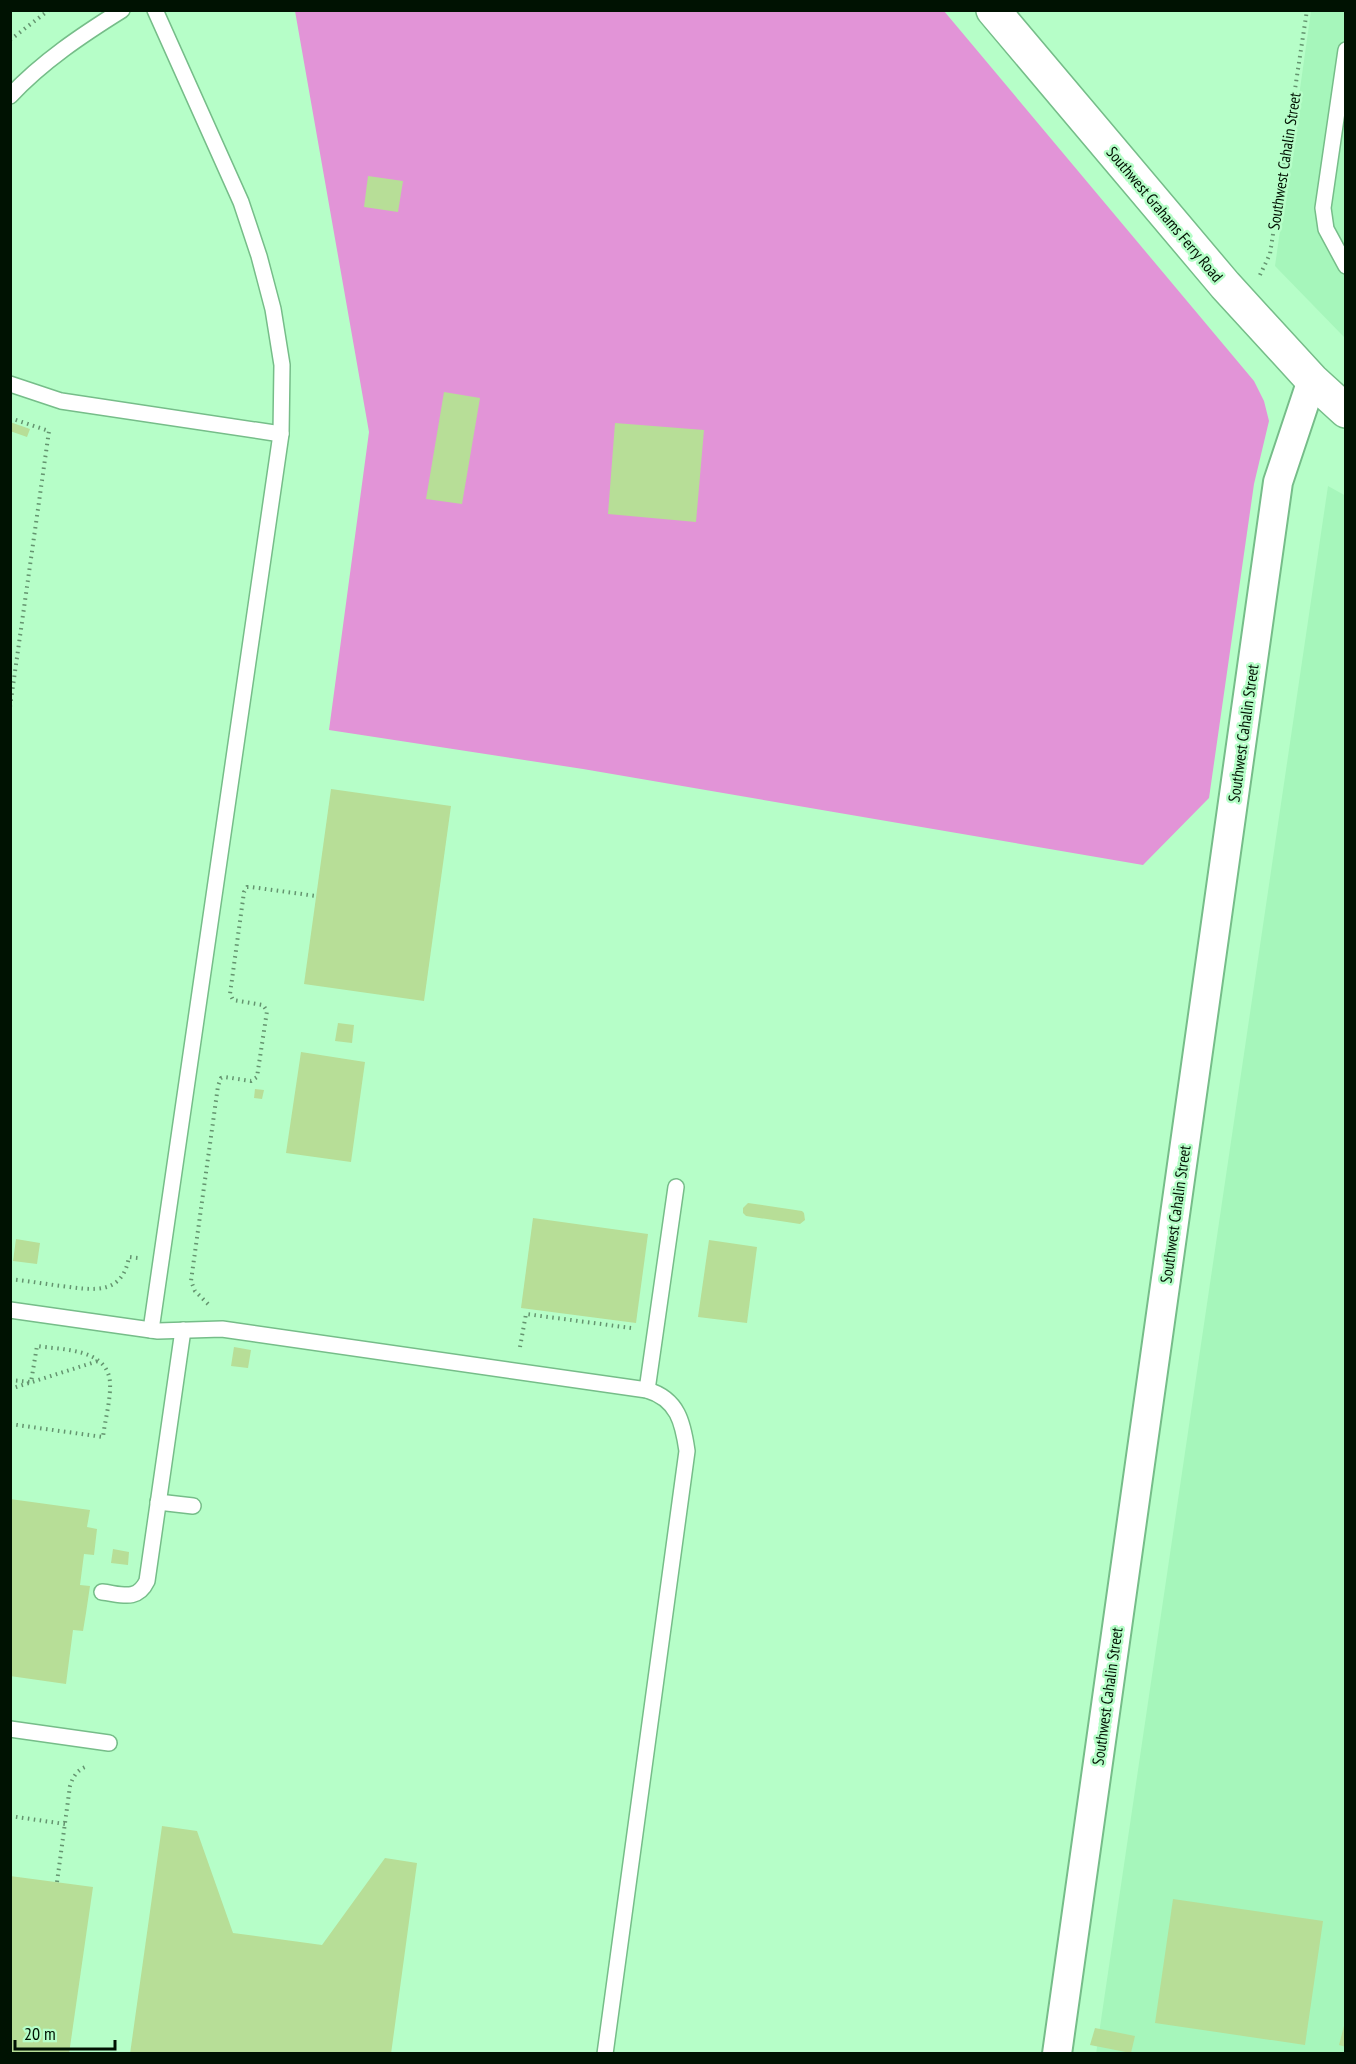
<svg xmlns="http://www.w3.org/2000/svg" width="1356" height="2064" font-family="'PT Sans Narrow',sans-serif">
	<rect width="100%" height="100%" fill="#b6fec8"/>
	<g fill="#a6f6bb">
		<path d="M1311,11H1345V338L1275,266Z"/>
		<path d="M1328,486L1346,496L1345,2053L1096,2054Z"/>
	</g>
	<path fill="#e294d7" d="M295,11H944L1254,381L1264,401L1269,421L1254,484L1209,798L1143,865L583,769L329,730L369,432Z"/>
	<g fill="#b7de97">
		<path d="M368,176L403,181L398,212L364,207Z"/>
		<path d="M444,392L480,398L462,504L426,499Z"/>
		<path d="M10,422L30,429L27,437L10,431Z"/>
		<path d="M615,423L704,430L696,522L608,514Z"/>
		<path d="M331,789L451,806L424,1001L304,984Z"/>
		<path d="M338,1023L354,1025L352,1043L335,1041Z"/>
		<path d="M301,1052L365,1062L351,1162L286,1153Z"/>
		<path d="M255,1089L264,1090L262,1099L254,1098Z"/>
		<path d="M748,1203L802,1211L804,1213L805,1220L800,1224L746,1216L743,1213V1208Z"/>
		<path d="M533,1218L648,1234L636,1323L521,1308Z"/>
		<path d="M16,1239L40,1243L37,1264L13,1261Z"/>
		<path d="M709,1240L757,1247L747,1323L698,1317Z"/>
		<path d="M234,1347L251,1350L248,1368L231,1366Z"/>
		<path d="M10,1499L90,1510L87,1527L97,1529L94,1555L84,1554L80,1585L90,1586L86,1613L83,1631L73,1630L66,1684L10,1676Z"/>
		<path d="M113,1549L129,1552L128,1565L111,1563Z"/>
		<path d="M162,1826L197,1831L233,1933L322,1945L385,1858L417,1863L391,2054H130Z"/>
		<path d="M10,1876L93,1887L69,2054H10Z"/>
		<path d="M1173,1899L1323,1921L1305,2045L1155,2023Z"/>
		<path d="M1345,2022H1346V2047L1339,2045Z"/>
		<path d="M1095,2028L1135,2036L1131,2053L1090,2045Z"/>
	</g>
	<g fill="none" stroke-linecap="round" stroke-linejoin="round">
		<g stroke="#76bd89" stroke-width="18">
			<g id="lane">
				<path d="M1346,50L1323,208L1326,229L1346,266"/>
				<path d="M10,96C43,61 82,35 122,10"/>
				<path d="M10,384L61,401L281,434"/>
				<path d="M10,1310L158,1331L222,1329L647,1390C678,1399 683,1423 687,1451L605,2054"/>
				<path d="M151,1330L281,434L282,365L273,309L259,256L241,202L155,10"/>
				<path d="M647,1390L676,1187"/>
				<path d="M158,1502L193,1506"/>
				<path d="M102,1592C121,1594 137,1602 147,1581L183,1330"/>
				<path d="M10,1729L109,1743"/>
			</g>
		</g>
		<g stroke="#76bd89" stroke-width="32">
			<path id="street" d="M1057,2054L1278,482L1312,380"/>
		</g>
		<g stroke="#76bd89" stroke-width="36">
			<path id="secondary" d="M993,10L1225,285L1312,380L1346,411"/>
		</g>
		<g stroke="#64946f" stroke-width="4" stroke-dasharray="1.5 4.5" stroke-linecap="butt">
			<path d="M10,40L49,10"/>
			<path d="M1260,275L1270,254L1307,10"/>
			<path d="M10,418L49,431L10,707"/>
			<path d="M10,1279C28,1281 45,1284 62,1286C93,1290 122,1296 129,1257L138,1258"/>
			<path d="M208,1304L195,1291L191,1281L218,1086L221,1078L225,1077L251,1081L257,1077L267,1011L263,1005L233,1000L230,994L244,892L247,887H251L316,896"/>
			<path d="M520,1347L526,1314L631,1328"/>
			<path d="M10,1380L31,1382L37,1346C62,1350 107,1348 110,1382C111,1399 105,1420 103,1437L10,1424"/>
			<path d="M10,1389L98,1361"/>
			<path d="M10,1816L65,1824"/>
			<path d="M57,1882L70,1786C73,1776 78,1769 88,1766"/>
		</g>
		<use href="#lane" stroke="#fff" stroke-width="15"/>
		<use href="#street" stroke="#fff" stroke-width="28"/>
		<use href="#secondary" stroke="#fff" stroke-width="33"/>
	</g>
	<g text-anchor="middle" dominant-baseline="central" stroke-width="5" stroke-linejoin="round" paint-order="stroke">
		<g font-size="16" fill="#001202" stroke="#b6fec8">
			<text transform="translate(1284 161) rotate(-81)">Southwest Cahalin Street</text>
			<text transform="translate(1165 214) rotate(50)">Southwest Grahams Ferry Road</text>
			<text transform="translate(1243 733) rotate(-82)">Southwest Cahalin Street</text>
			<text transform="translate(1175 1214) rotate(-82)">Southwest Cahalin Street</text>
			<text transform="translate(1107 1696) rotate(-82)">Southwest Cahalin Street</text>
		</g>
	</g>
	<rect width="1356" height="2064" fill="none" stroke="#001202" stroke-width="24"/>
	<path d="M15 2040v9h100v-9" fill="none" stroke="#001202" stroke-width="3"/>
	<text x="24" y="2040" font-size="18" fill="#001202" stroke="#b6fec8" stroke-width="4.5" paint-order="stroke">20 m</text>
</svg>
